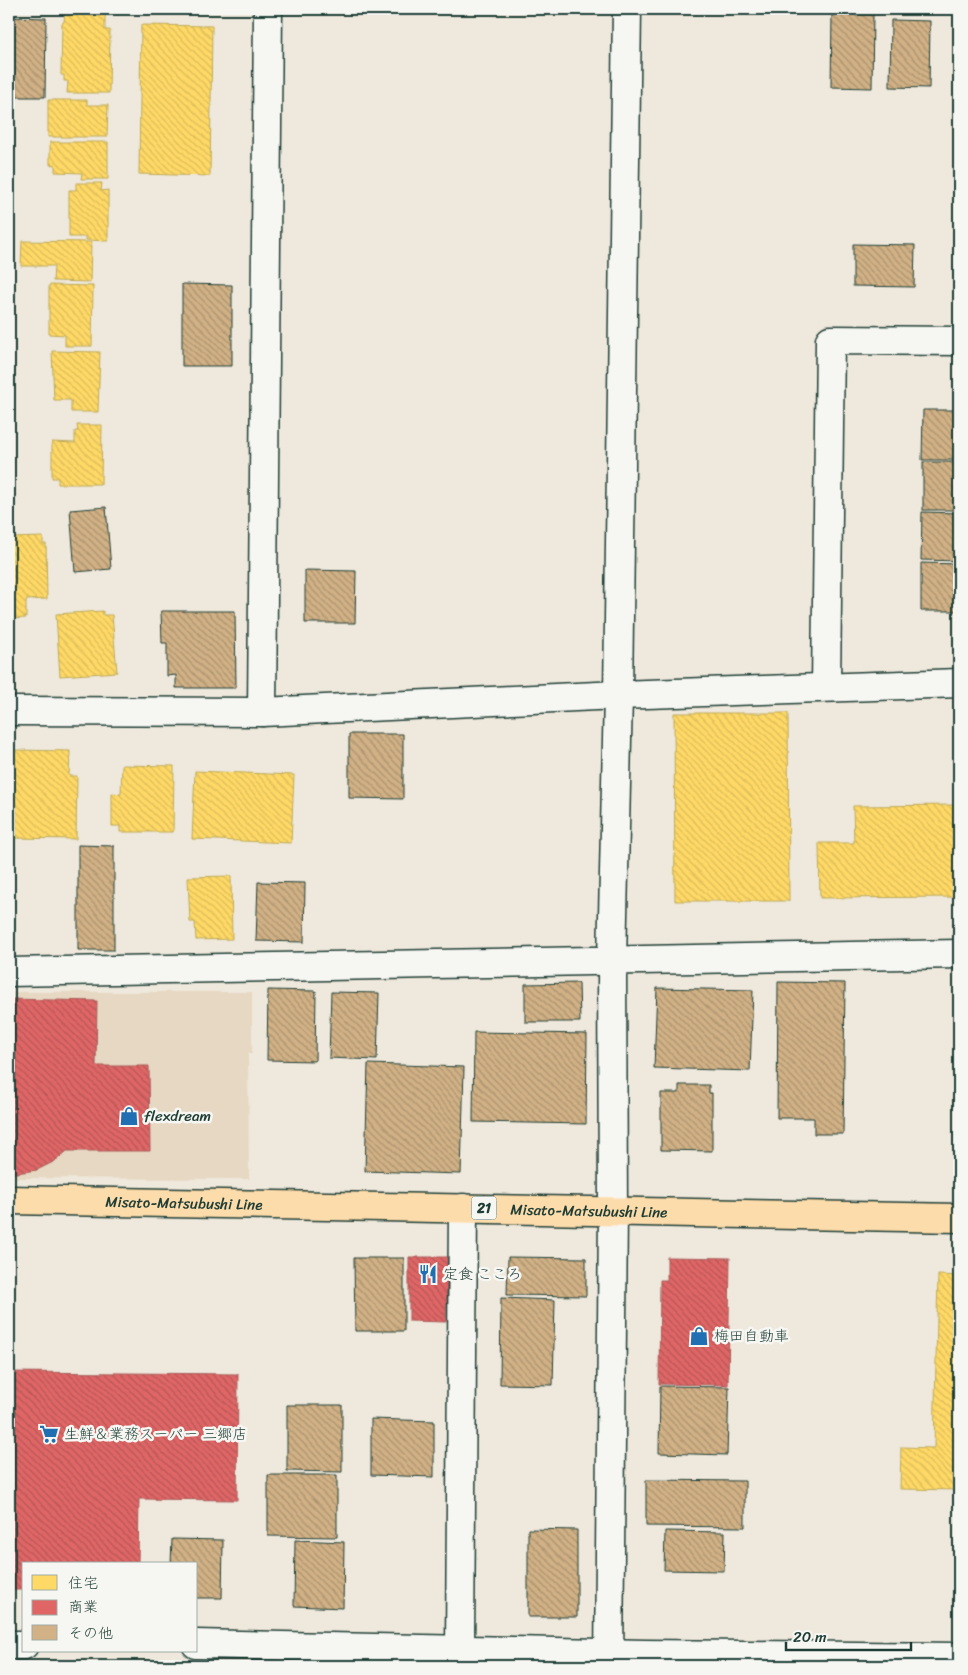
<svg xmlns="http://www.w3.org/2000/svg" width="968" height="1675" font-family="Sriracha,'Klee One',sans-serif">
	<defs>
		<pattern id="homes-back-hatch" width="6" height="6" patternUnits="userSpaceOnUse" patternTransform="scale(1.25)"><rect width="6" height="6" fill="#ffd966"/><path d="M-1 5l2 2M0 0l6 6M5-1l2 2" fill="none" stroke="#dabb59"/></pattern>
		<pattern id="shops-back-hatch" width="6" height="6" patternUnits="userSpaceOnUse" patternTransform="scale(1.25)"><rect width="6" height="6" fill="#e06666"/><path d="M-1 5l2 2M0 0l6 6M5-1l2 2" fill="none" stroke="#b55555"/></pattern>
		<pattern id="building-back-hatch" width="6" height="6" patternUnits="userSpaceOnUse" patternTransform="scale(1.25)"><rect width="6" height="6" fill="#d1b185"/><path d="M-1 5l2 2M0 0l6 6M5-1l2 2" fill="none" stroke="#a9916e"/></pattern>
	</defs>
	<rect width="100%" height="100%" fill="#efe8dc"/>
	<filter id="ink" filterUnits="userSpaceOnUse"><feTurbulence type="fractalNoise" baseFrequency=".02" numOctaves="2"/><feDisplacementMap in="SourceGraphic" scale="10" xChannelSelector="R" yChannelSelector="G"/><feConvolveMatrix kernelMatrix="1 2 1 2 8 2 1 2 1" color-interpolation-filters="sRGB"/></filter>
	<g filter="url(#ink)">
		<path fill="#e6d8c2" d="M9,992H252V1054H248L249,1179L9,1178Z"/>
		<g fill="url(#homes-back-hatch)" stroke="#bcaa57">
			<path d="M65,11L105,12V30H110L109,93H67L68,81H64V75H61L62,23L64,22Z"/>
			<path d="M141,25L212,26L210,176L139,174Z"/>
			<path d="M48,100H87V105H108L107,137H48Z"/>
			<path d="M50,142H108V179H81L82,173L55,172V164L50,165Z"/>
			<path d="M76,183H102L101,191L108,190V241L86,240V237H69V190H76Z"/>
			<path d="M22,241L91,242L90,282L53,281L54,266H21Z"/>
			<path d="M49,285L93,286L92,346H65V335L49,334Z"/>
			<path d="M52,351L100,352L98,412H71V400H54Z"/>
			<path d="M9,362H12L11,391H9Z"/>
			<path d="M77,425H102L101,484H58V478H52V442L75,443V431H78Z"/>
			<path d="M43,537V544H46L47,599L26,600V618L9,619V538Z"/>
			<path d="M103,611V615H112L117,672L60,676L56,614Z"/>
			<path d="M674,713H788L789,901H675Z"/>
			<path d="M13,750L70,751L69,776H77L76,839L12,838Z"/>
			<path d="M122,765L174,766L173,832H120V826H112V793L121,794Z"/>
			<path d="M195,771L294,775L291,843L192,839Z"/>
			<path d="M959,805V897L820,898L819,843H854L853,806Z"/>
			<path d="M231,876L232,939L196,940L195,922H190L188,877Z"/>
			<path d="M938,1275L959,1276V1490L900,1489L901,1447L934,1448Z"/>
		</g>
		<g fill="url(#shops-back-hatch)" stroke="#a65a57">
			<path d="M9,999L97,1001L96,1066H149L150,1151H67L55,1161L37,1170L9,1174Z"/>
			<path d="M409,1257H447L446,1322L409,1321Z"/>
			<path d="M667,1257L730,1258L728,1385L659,1384L660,1280H667Z"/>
			<path d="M9,1372L238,1374L237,1500L139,1499L138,1564H24V1590H9Z"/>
		</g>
		<g fill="url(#building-back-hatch)" stroke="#1f3d34">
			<path d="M832,14H873L872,88L831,87Z"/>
			<path d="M9,17L46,18L45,97H9Z"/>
			<path d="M891,20L930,21L929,88L890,87Z"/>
			<path d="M853,244L915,245L914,287L853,286Z"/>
			<path d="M182,284L232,285V366H182Z"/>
			<path d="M923,410H959V460H922Z"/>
			<rect x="923" y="462" width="36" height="48"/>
			<path d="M106,507L111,569L75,572L70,510Z"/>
			<path d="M922,512L959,513V561L921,560Z"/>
			<path d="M921,563L959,564V611H921Z"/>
			<path d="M305,570L356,571L355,623H305Z"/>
			<path d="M161,611H235L236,688H176V675L167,676V643H162Z"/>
			<path d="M349,734H403V799L349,798Z"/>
			<path d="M78,845L114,846V950H78Z"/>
			<path d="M258,882L305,883L304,942L256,941Z"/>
			<path d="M778,982L845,983L843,1134H814V1118H777Z"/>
			<path d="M579,983L580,1022H525V984Z"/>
			<path d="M657,988L753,990L750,1071L654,1068Z"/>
			<path d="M268,990L316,991L315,1061L267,1060Z"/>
			<path d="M331,992L379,993L377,1060L329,1058Z"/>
			<path d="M474,1032L587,1034L586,1124L473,1122Z"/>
			<path d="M368,1064L464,1067L461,1174L365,1171Z"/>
			<path d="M679,1085H709V1093H712V1151L661,1150V1093H679Z"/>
			<path d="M508,1257L586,1258V1296L507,1295Z"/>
			<path d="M354,1258H404V1331H355Z"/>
			<path d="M501,1298L555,1300L553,1385L500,1384Z"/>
			<path d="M660,1386L729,1387L727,1455L659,1453Z"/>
			<path d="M287,1405H342V1472L287,1471Z"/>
			<path d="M371,1419L434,1421V1477L371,1475Z"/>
			<path d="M268,1475H337V1537L268,1536Z"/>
			<path d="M646,1480L745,1481V1527L646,1526Z"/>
			<path d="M528,1529L577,1530V1617H528Z"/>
			<path d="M665,1531L725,1532L724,1571L664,1570Z"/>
			<path d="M172,1539L223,1540L222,1598H196V1564H171Z"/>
			<path d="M295,1540L344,1542L343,1608L294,1606Z"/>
		</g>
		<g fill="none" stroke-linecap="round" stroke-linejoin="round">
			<g stroke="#1f3d34" stroke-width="31">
				<g id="minor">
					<path d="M826,687L830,340L959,341"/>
					<path d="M9,711L262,712L618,695L959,683"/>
					<path d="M262,712L268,9"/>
					<path d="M9,972L959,954"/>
					<path d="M196,1644L645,1654L959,1657"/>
					<path d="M9,1645H24"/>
					<path d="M460,1649L463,1208"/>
					<path d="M609,1666L613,1211L612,961L618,695L627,9"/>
				</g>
			</g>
			<g stroke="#1f3d34" stroke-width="31">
				<g id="major">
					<path id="s1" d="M9,1200L959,1218"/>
				</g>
			</g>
			<use href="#minor" stroke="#f6f6f2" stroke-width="28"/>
			<use href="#major" stroke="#fddcac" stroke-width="28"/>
		</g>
	</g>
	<defs>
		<g id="shop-bare" transform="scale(1.5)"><path d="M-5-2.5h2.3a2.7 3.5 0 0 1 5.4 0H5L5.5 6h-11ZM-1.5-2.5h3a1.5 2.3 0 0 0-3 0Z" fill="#1f6fb2" stroke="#f6f6f2" stroke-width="2.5" paint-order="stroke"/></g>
		<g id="restaurant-bare" transform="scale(1.5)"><path d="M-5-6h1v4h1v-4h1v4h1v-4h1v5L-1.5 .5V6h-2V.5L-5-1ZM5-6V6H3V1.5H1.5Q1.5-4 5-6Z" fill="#1f6fb2" stroke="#f6f6f2" stroke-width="2.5" paint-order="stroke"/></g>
		<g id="supermarket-bare" transform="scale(1.5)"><path d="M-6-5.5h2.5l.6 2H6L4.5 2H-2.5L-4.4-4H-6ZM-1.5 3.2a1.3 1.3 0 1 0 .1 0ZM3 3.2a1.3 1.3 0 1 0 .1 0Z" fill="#1f6fb2" stroke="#f6f6f2" stroke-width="2.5" paint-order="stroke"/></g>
	</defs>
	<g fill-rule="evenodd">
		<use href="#shop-bare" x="129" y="1116"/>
		<use href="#restaurant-bare" x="428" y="1274"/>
		<use href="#shop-bare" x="699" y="1336"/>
		<use href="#supermarket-bare" x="49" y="1434"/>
	</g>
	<g text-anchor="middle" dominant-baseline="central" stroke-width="5" stroke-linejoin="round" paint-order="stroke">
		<rect fill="#f6f6f2" stroke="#60746d" stroke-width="1" x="471.5" y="1196.5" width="25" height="23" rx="4"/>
		<g font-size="14" font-weight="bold" fill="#1f3d34">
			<text x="484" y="1208">21</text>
		</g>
		<g font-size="15" fill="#1f3d34" stroke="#f6f6f2" text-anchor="start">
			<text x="144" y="1116">flexdream</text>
			<text x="443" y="1274">定食 こころ</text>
			<text x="714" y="1336">梅田自動車</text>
			<text x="64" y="1434">生鮮＆業務スーパー 三郷店</text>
		</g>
		<g font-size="15" fill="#1f3d34" stroke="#f6f6f2">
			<text stroke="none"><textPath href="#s1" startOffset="175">Misato-Matsubushi Line</textPath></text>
			<text stroke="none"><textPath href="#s1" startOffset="580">Misato-Matsubushi Line</textPath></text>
		</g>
	</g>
	<rect width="968" height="1675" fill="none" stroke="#f6f6f2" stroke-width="30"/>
	<rect x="15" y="15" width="938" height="1645" fill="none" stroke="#1f3d34" stroke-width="2" filter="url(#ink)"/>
	<rect x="22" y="1562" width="175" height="90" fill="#f6f6f2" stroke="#a0aca6"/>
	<rect x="32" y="1575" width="25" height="15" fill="#ffd966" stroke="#a0aca6"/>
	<text x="68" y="1588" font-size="15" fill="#1f3d34">住宅</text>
	<rect x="32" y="1600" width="25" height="15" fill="#e06666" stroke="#a0aca6"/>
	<text x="68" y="1612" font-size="15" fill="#1f3d34">商業</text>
	<rect x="32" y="1625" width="25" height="15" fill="#d1b185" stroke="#a0aca6"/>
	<text x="68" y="1638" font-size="15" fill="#1f3d34">その他</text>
	<path d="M786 1642v8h125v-8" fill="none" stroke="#1f3d34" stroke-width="2.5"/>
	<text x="793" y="1642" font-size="15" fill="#1f3d34" stroke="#f6f6f2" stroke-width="4" paint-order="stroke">20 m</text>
</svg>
